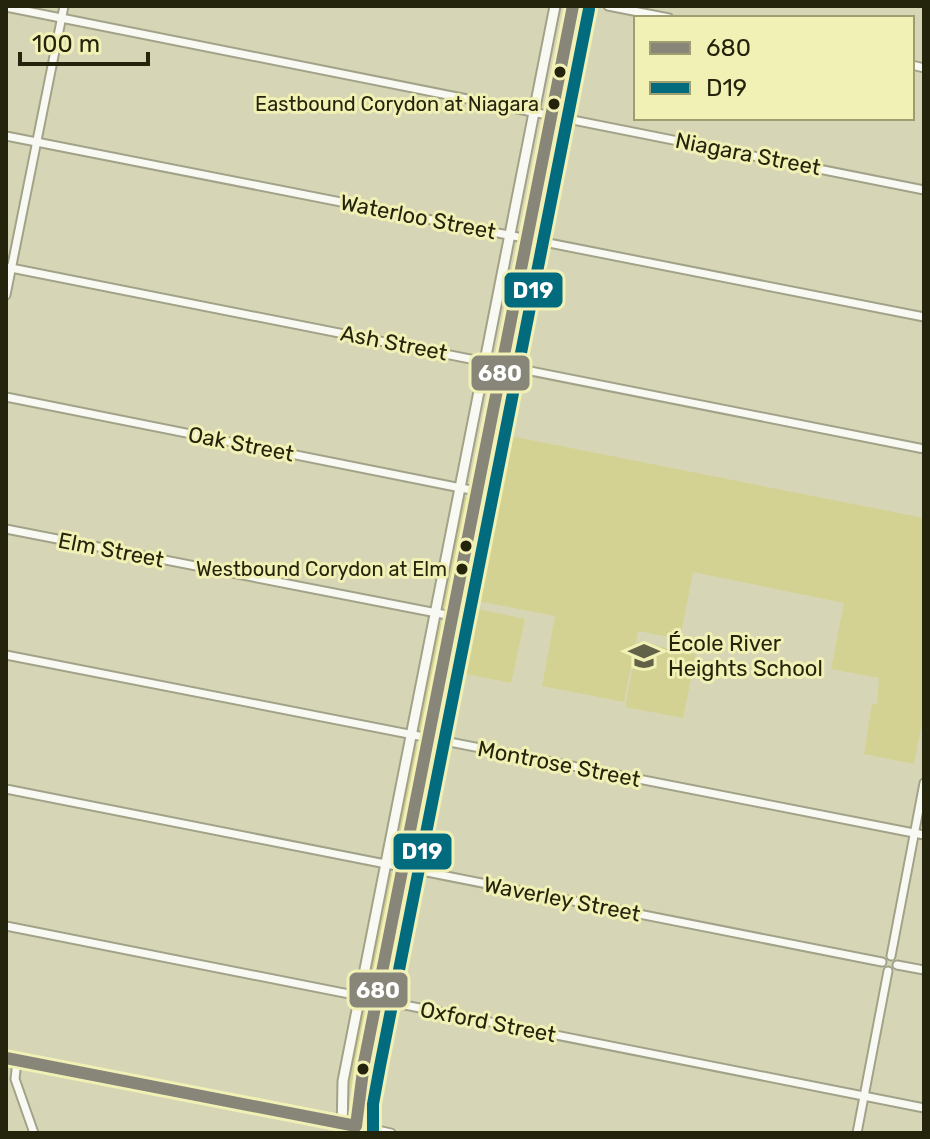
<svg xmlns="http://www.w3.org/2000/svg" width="930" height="1139" font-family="Rubik,sans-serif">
	<rect width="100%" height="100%" fill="#d6d6b6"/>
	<g fill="#d4d292">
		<path d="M500,434L924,518V712L914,764L864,754L872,704H877L879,678L831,669L844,603L693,572L680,639L638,631L624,702L542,686L555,616L467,599Z"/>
		<path d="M466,496L469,501L448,607L443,609L441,605L462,498Z"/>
		<path d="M469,607L525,619L511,683L456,672Z"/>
		<path d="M441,623L443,629L423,729L419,731L417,730L437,624Z"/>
		<path d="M638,642L696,654L683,718L625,707Z"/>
		<path d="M414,745L419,748L398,857L394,860L391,859Z"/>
		<path d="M391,873L394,878L369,992L365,990L388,874Z"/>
		<path d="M364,1005L367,1012L346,1108L350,1064L361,1007Z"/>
	</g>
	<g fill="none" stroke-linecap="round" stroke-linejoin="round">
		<g stroke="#a2a289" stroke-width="11">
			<g id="street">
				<path d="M608,6L669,18"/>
				<path d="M6,7L924,190"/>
				<path d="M912,65L924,68"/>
				<path d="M6,136L924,317"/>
				<path d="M6,267L924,449"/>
				<path d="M6,295L64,6"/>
				<path d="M6,397L476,491"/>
				<path d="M6,529L452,616"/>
				<path d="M6,655L924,835"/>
				<path d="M6,789L882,962"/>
				<path d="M6,926L924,1108"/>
				<path d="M891,956L924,783"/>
				<path d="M897,965L924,970"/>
				<path d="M17,1061L15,1079L34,1133"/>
				<path d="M341,1122L391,1133"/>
				<path d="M857,1133L888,971"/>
			</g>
		</g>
		<g stroke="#a2a289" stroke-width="13">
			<g id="secondary">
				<path d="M6,1058L341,1122"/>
				<path d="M342,1133L343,1081L555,6"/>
				<path d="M357,1133V1103L364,1063L573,6"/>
			</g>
		</g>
		<use href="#street" stroke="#f9f9f4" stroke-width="7"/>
		<use href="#secondary" stroke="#f9f9f4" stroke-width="9"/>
		<g stroke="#f1f0b5" stroke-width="18">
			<path id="bus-1" d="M6,1058L356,1126L364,1063L573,6"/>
		</g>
		<g stroke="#f1f0b5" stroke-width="18">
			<path id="bus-2" d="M373,1133V1104L380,1066L589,9"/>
		</g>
		<use href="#bus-1" stroke="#878679" stroke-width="12"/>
		<use href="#bus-2" stroke="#026c7e" stroke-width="12"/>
	</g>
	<defs>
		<g id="school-bare" transform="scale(2.4)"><path d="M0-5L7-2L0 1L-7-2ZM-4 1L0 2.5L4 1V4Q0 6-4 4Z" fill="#626248" stroke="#f1f0b5" stroke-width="2.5" paint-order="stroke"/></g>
	</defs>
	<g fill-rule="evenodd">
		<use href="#school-bare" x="644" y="656"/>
	</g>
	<g fill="#24230c" stroke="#f1f0b5" stroke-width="3">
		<circle cx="560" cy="72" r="7"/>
		<circle cx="554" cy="104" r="7"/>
		<circle cx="466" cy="546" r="7"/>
		<circle cx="462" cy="569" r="7"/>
		<circle cx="363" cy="1069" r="7"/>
	</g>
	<g text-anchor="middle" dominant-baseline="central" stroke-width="6" stroke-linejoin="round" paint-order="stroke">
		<g font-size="20" fill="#24230c" stroke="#f1f0b5" text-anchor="end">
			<text x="539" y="104">Eastbound Corydon at Niagara</text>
			<text x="447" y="569">Westbound Corydon at Elm</text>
		</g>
		<g font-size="22" fill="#24230c" stroke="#f1f0b5">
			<text transform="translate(748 154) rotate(11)">Niagara Street</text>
			<text transform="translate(418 217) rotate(11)">Waterloo Street</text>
			<text transform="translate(394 343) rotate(11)">Ash Street</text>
			<text transform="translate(241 444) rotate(11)">Oak Street</text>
			<text transform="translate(111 550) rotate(11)">Elm Street</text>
			<text transform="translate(559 764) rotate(11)">Montrose Street</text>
			<text transform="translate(562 899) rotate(11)">Waverley Street</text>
			<text transform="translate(488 1022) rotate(11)">Oxford Street</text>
		</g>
		<g font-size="22" fill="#24230c" stroke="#f1f0b5" text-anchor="start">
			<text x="668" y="643">École River<tspan x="668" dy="25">Heights School</tspan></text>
		</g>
	</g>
	<g stroke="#f1f0b5" stroke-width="3">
		<rect x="503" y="271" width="61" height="38" rx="8" fill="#026c7e"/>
		<rect x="470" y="354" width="61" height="38" rx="8" fill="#878679"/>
		<rect x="392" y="832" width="61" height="39" rx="8" fill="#026c7e"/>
		<rect x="348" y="971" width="61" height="38" rx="8" fill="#878679"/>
	</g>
	<g font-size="22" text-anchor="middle" font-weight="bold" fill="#fff">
		<text x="533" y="298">D19</text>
		<text x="500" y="381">680</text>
		<text x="422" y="859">D19</text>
		<text x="378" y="998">680</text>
	</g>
	<rect width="930" height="1139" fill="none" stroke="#24230c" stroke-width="16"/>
	<rect x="634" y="16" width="280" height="104" fill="#f1f0b5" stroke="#9f9e71" stroke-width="2"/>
	<rect x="650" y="42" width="40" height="12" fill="#878679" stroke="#9f9e71" stroke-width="2"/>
	<text x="706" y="56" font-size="24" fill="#24230c">680</text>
	<rect x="650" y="82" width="40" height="12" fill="#026c7e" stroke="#9f9e71" stroke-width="2"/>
	<text x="706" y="96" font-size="24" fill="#24230c">D19</text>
	<path d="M20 52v12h128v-12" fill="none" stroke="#24230c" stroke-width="4"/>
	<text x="32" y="52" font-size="24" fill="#24230c" stroke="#f1f0b5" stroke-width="6" paint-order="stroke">100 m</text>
</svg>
